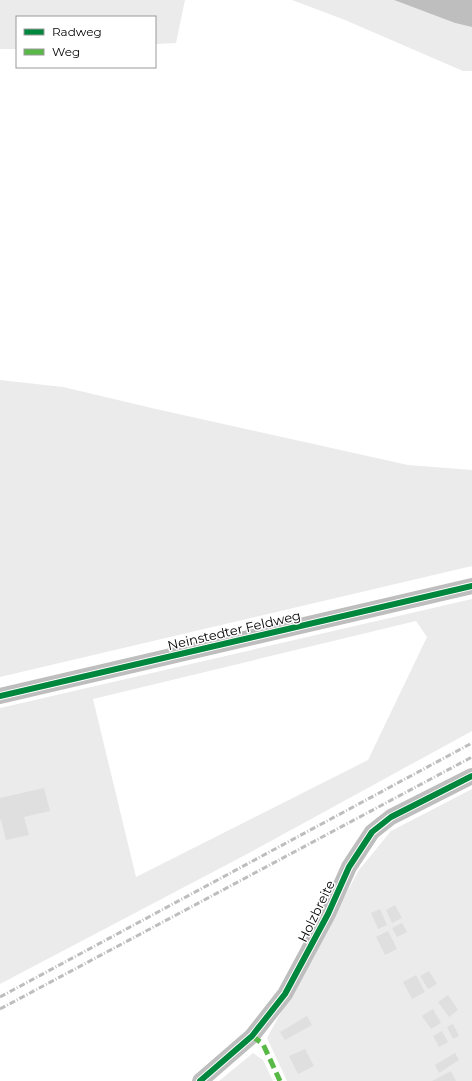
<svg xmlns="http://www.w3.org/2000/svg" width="472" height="1081" font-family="Montserrat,sans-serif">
	<rect width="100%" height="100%" fill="#fff"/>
	<g fill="#ebebeb" fill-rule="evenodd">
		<path d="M0,0H185L176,43L155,44V17H17V49H0Z"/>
		<path d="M292,0H394L455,23L472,27V71H463L345,20Z"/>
		<path d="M0,380L63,387L156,409L408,465L472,470V566L0,677Z"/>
		<path d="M472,599V731L249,853L0,984V708ZM416,621L427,637L368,760L136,877L93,699Z"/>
		<path d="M472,789V1081H287L267,1038L359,870L391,831Z"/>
		<path d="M253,1053L263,1060L273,1081H219Z"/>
	</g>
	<path fill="#bebebe" d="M394,0H472V27L455,23Z"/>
	<g fill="#dfdfdf">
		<path d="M44,788L50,811L24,817L29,835L6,840L1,820H0V798Z"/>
		<path d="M395,905L402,918L392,923L386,910Z"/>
		<path d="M380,909L387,925L378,929L371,913Z"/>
		<path d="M402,923L407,932L397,937L392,928Z"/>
		<path d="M388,931L397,949L385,955L376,937Z"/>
		<path d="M429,971L437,984L428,989L420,976Z"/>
		<path d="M416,975L425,992L412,999L403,982Z"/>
		<path d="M448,995L458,1010L449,1017L438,1002Z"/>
		<path d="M433,1009L441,1023L431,1029L422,1016Z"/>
		<path d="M307,1016L312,1025L285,1040L280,1032Z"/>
		<path d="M453,1024L459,1036L453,1039L447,1027Z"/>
		<path d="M442,1031L448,1042L439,1047L433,1036Z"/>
		<path d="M305,1049L314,1066L298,1074L289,1056Z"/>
		<path d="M455,1053L459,1060L439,1073L435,1065Z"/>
		<path d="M451,1071L456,1081H432Z"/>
	</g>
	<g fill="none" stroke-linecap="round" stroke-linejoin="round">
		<g stroke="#bebebe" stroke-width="16">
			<path d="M0,696L472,586"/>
			<path d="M200,1081L252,1036L285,994L328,914L349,867L372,832L391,817L472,776"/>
		</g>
		<g stroke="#bebebe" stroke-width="3" stroke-dasharray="6 2 1 2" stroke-linecap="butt">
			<path d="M0,997L472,743"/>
			<path d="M0,1009L472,757"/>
		</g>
		<path stroke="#58b947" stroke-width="5" stroke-dasharray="10 5" stroke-linecap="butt" d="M252,1036L263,1044L280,1081"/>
		<g stroke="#fff" stroke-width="8">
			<g id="cycleway">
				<path d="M0,696L472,586"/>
				<path d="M200,1081L252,1036L285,994L328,914L349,867L372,832L391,817L472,776"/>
			</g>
		</g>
		<use href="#cycleway" stroke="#00873e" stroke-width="6"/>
	</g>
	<g text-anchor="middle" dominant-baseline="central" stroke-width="3" stroke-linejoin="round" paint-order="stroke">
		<g font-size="13" fill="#000" stroke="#fff">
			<text transform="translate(234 630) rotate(-13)">Neinstedter Feldweg</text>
			<text transform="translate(316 911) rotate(-64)">Holzbreite</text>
		</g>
	</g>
	<rect x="16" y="16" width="140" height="52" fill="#ffffff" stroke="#999999"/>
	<rect x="24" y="29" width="20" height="6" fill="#00873e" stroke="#999999"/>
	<text x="52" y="36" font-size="12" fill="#000000">Radweg</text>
	<rect x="24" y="49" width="20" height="6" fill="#58b947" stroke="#999999"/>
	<text x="52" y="56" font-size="12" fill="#000000">Weg</text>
</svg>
